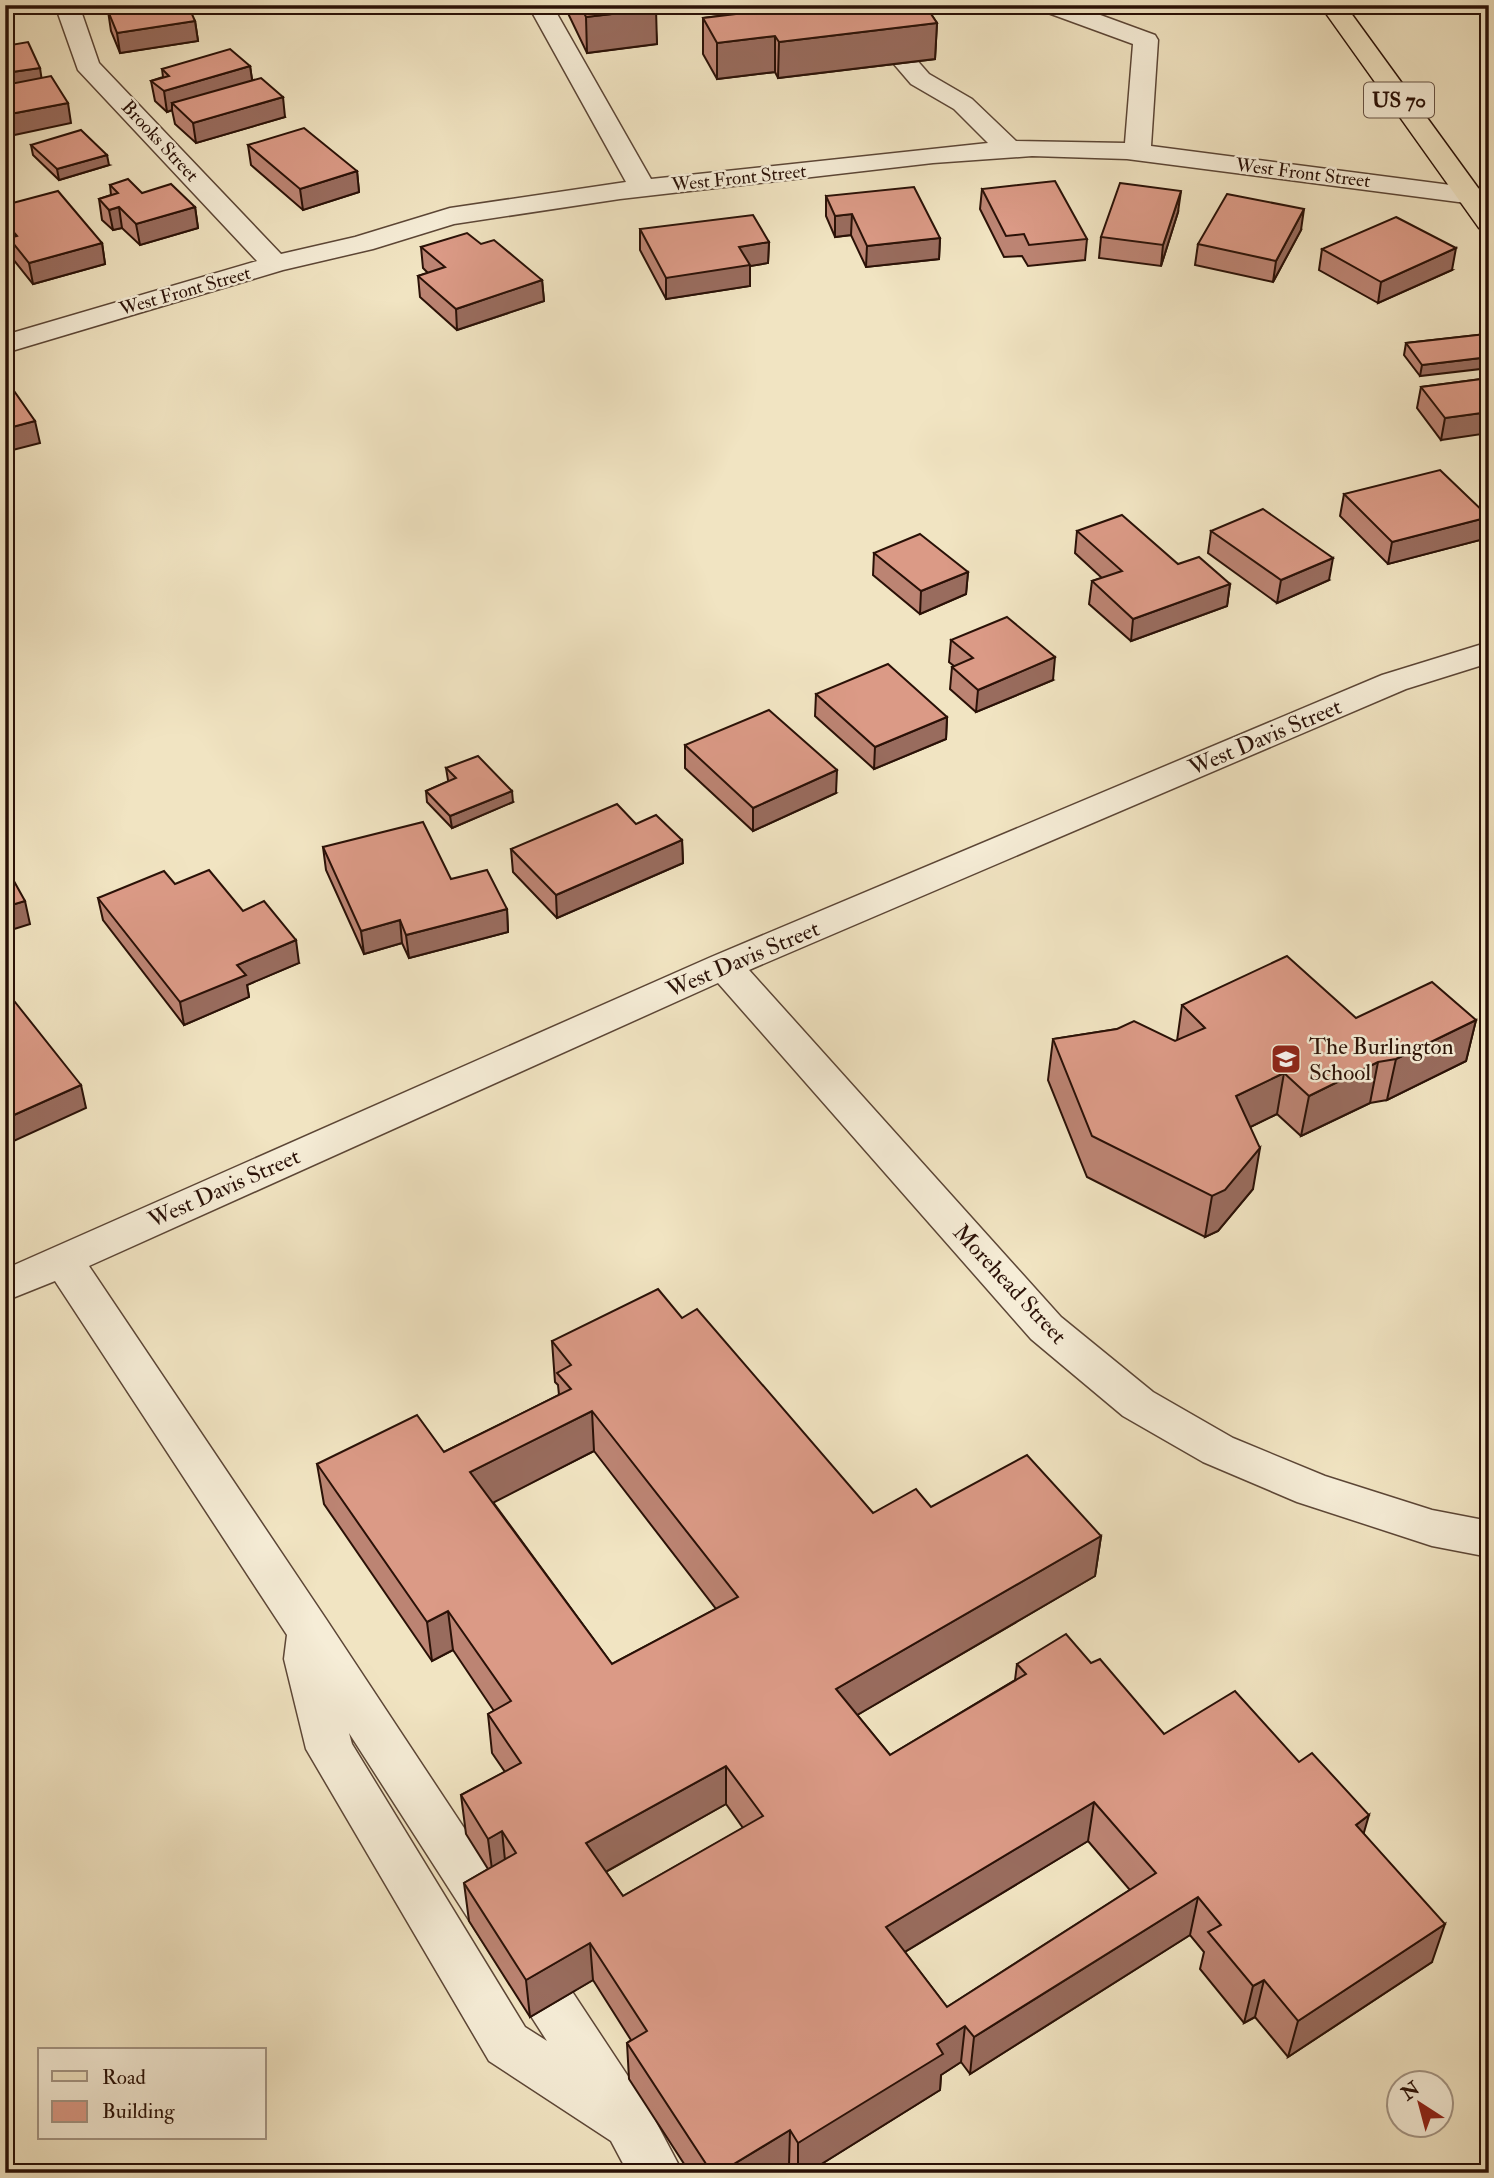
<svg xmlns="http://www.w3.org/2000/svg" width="1494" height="2178" font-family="'IM FELL Double Pica',serif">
	<rect width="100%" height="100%" fill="#f1e4c2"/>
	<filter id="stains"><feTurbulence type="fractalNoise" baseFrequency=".00286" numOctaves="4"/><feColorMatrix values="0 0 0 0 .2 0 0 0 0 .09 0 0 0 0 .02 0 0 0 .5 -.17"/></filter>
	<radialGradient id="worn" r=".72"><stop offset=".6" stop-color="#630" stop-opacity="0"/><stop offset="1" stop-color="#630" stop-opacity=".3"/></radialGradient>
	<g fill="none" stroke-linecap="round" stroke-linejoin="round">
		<g stroke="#5c4636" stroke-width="3">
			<g id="minor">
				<path d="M55,5H79L99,63L281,254L355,237L450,208L626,182L528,5H552L651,179L988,143L954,109L911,84L893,63L897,58L906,55L915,58L929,74L972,99L1016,141L1125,143L1133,44L1040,10L1037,5H1073L1155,35L1158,40L1151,146L1489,190V206L1127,159L1032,156L933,163L620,199L454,224L373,249L283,270L5,353V335L257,261L78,70Z"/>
				<path d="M1489,642V663L1406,689L749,970L1061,1317L1153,1392L1233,1438L1325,1476L1432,1510L1489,1521V1557L1432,1546L1297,1502L1203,1462L1123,1416L1031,1339L718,983L89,1266L326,1619L647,2105L683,2173H628L611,2141L489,2061L306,1749L284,1659L287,1635L55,1281L5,1301V1269L711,957L1382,675ZM349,1733L547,2041L525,2027L352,1744Z"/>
			</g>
		</g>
		<g stroke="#2a1107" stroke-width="3">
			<path id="major" d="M1320,5H1345L1489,203V230L1479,228Z"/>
		</g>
		<use href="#minor" fill="#f6edd7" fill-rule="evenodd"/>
		<use href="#major" fill="#f1e4c2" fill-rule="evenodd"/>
	</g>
	<g fill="#bc8473" stroke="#2a1107" stroke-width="2" fill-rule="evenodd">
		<path d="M564,5H654L657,44L587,53Z"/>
		<path d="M729,5H925L937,23L935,59L778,78L775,72L717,79L703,54V18L734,14Z"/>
		<path d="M108,11L195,21L198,41L120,53L111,31Z"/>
		<path d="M250,66L252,80L285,117L196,143L175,124L172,110L167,112L155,101L151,81L163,77L162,69Z"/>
		<path d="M31,145L109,165L59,180L33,155Z"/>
		<path d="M248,145L357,171L359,192L303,210L251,165Z"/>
		<path d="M110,185L195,207L198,228L140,245L122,228L113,230L102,220L99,199L111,195Z"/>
		<path d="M982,189L1087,239L1085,260L1028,266L1022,256L1004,257L980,209Z"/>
		<path d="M826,196L940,238L939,259L866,267L851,235L835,237L826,216Z"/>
		<path d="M5,205L102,243L105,264L33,284L13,259L11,245L5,238Z"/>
		<path d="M1178,212L1161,266L1099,258L1101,237Z"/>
		<path d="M640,229L769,242L768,263L750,266V286L666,299L640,250Z"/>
		<path d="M1301,230L1273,282L1195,265L1198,244Z"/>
		<path d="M481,244L542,280L544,301L457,330L420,297L418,276L428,273L423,268L421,247Z"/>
		<path d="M1322,249L1452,270L1378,303L1319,270Z"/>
		<path d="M1486,334L1420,376L1404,355L1406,343Z"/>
		<path d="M1489,378L1441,440L1417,408L1421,387Z"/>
		<path d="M1344,494L1484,539L1388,564L1340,516Z"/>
		<path d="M1077,531L1178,564L1230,584L1227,606L1131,641L1089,604L1092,581L1102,578L1075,553Z"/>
		<path d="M1211,531L1329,580L1277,603L1208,553Z"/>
		<path d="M874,553L968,572L966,594L920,614L873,575Z"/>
		<path d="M951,640L1053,680L976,712L950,689L952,667L954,666L949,662Z"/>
		<path d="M816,694L947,717L946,739L874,769L815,716Z"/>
		<path d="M685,745L836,793L753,831L685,768Z"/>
		<path d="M446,768L513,802L452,828L427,802L426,791L449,781L448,780Z"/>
		<path d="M636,824L682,840L683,863L557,918L513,872L511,849Z"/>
		<path d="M323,847L451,879L507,909L508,932L409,958L402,943L364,954L326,870Z"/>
		<path d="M175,884L243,911L299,963L247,985L249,997L184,1025L103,920L98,898Z"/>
		<path d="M1182,1005L1356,1018L1476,1020L1466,1061L1387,1100L1370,1103L1301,1136L1277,1114L1250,1127L1253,1189L1218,1231L1205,1237L1087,1177L1048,1080L1053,1039L1117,1029L1175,1041H1177Z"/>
		<path d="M682,1318L873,1513L931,1507L1101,1536L1095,1576L857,1715L890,1755L1015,1680L1017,1664L1091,1663L1164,1734L1364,1834L1432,1962L1288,2057L1255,2017L1244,2023L1200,1969L1204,1952L1190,1935L970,2074L961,2062L941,2075L940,2090L807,2173H794L789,2165L777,2173H690L629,2079L627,2043L631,2040L593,1980L530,2017L469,1921L464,1883L488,1869L466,1834L461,1795L505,1772L492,1753L488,1714L494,1711L453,1650L432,1661L324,1504L317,1464L444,1452L559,1395L558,1385L555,1382L552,1341ZM594,1451L716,1609L612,1664L493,1502ZM726,1804L743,1828L623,1896L606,1872ZM1088,1841L1130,1890L947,2007L905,1952Z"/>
	</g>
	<g fill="#996c5e" stroke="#2a1107" stroke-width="2">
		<path d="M656,9L657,44L587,53L586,17Z"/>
		<path d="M195,21L198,41L120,53L117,33Z"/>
		<path d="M937,23L935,59L778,78L779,42Z"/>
		<path d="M775,36V72L717,79V43Z"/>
		<path d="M250,66L253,86L172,103V110L167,112L164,91Z"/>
		<path d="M40,68L43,88L5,94V73Z"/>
		<path d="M283,97L285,117L196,143L193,123Z"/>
		<path d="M68,103L71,123L5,137V115Z"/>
		<path d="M107,155L109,165L59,180L57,169Z"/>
		<path d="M357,171L359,192L303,210L300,189Z"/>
		<path d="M1181,191L1178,212L1161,266L1163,245Z"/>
		<path d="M119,207L122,228L113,230L109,210Z"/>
		<path d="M195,207L198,228L140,245L136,224Z"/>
		<path d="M1304,209L1301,230L1273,282L1276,261Z"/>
		<path d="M852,214L851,235L835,237V216Z"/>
		<path d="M940,238L939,259L866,267L867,246Z"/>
		<path d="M769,242L768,263L750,266V286L666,299V278L739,247Z"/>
		<path d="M102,243L105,264L33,284L29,263Z"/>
		<path d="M1456,248L1452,270L1378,303L1381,282Z"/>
		<path d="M542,280L544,301L457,330L456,309Z"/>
		<path d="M1489,357V368L1420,376L1422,365Z"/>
		<path d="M1489,412V433L1441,440L1445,418Z"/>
		<path d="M35,421L40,443L5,452V429Z"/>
		<path d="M1489,517L1484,539L1388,564L1392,542Z"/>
		<path d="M1333,558L1329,580L1277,603L1281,580Z"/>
		<path d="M968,572L966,594L920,614L921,591Z"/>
		<path d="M1230,584L1227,606L1131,641L1133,619Z"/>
		<path d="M1055,657L1053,680L976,712L978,690Z"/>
		<path d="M947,717L946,739L874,769L875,747Z"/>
		<path d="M837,770L836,793L753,831V808Z"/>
		<path d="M512,791L513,802L452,828L450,816Z"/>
		<path d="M682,840L683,863L557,918L556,895Z"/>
		<path d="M25,901L30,924L5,932V907Z"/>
		<path d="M507,909L508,932L409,958L406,935Z"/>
		<path d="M400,920L402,943L364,954L361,931Z"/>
		<path d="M296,940L299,963L247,985L249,997L184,1025L180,1002L237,965Z"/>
		<path d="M1476,1020L1466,1061L1387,1100L1396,1059Z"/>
		<path d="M1378,1062L1370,1103L1301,1136L1309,1096Z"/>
		<path d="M1284,1073L1277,1114L1230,1137L1236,1096Z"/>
		<path d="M81,1085L86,1108L5,1145V1119Z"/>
		<path d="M1260,1148L1253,1189L1218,1231L1205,1237L1212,1196Z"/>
		<path d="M592,1411L594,1451L475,1512L470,1472Z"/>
		<path d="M1101,1536L1095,1576L835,1728L836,1689Z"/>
		<path d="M448,1611L453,1650L432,1661L427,1622Z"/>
		<path d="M726,1766V1804L589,1881L586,1843Z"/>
		<path d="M1094,1802L1088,1841L883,1965L886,1927Z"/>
		<path d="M1369,1815L1358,1853L1356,1825Z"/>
		<path d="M502,1831L506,1870L493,1877L488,1839Z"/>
		<path d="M1198,1897L1190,1935L970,2074L974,2037Z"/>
		<path d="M1445,1924L1432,1962L1288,2057L1298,2021Z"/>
		<path d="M590,1943L593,1980L530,2017L526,1980Z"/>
		<path d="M1264,1980L1255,2017L1244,2023L1253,1986Z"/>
		<path d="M965,2026L961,2062L941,2075L940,2090L807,2173H798V2143L937,2044Z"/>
		<path d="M790,2130L789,2165L777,2173H719Z"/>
	</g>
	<g fill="#db9a86" stroke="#2a1107" stroke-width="2" fill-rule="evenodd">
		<path d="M149,5H188L195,21L117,33L108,11Z"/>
		<path d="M580,5H654L656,9L586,17Z"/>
		<path d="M749,5H925L937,23L779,42L775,36L717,43L703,18L753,12Z"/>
		<path d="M28,42L40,68L5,73V46Z"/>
		<path d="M230,49L250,66L164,91L151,81L169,76L162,69Z"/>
		<path d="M51,76L68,103L5,115V85Z"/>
		<path d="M261,78L283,97L193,123L172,103Z"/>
		<path d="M304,128L357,171L300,189L248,145Z"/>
		<path d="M81,130L107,155L57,169L31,145Z"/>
		<path d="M128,179L142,193L171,184L195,207L136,224L119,207L109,210L99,199L118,193L110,185Z"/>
		<path d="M1055,181L1087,239L1029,245L1024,234L1006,236L982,189Z"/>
		<path d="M1120,183L1181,191L1163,245L1101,237Z"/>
		<path d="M914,187L940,238L867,246L852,214L835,216L826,196Z"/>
		<path d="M58,191L102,243L29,263L9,238L17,236L5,222V205Z"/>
		<path d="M1227,194L1304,209L1276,261L1198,244Z"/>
		<path d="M753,215L769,242L739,247L750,265L666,278L640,229Z"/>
		<path d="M1396,217L1456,248L1381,282L1322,249Z"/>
		<path d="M467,233L481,244L494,240L542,280L456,309L418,276L445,267L421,247Z"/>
		<path d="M1486,334L1489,338V357L1422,365L1406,343Z"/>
		<path d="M5,378L35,421L5,429Z"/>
		<path d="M1489,378V412L1445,418L1421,387Z"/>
		<path d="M1440,470L1489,517L1392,542L1344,494Z"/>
		<path d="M1263,509L1333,558L1281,580L1211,531Z"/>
		<path d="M1122,515L1178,564L1199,557L1230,584L1133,619L1092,581L1122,571L1077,531Z"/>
		<path d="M920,534L968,572L921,591L874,553Z"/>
		<path d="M1007,617L1055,657L978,690L952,667L973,658L951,640Z"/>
		<path d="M888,664L947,717L875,747L816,694Z"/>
		<path d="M769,710L837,770L753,808L685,745Z"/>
		<path d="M478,756L512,791L450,816L426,791L456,778L446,768Z"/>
		<path d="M617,804L636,824L656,815L682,840L556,895L511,849Z"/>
		<path d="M423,822L451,879L487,870L507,909L406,935L400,920L361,931L323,847Z"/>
		<path d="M5,865L25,901L5,907Z"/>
		<path d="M209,870L243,911L264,901L296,940L237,965L246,975L180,1002L98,898L164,871L175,884Z"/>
		<path d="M1287,956L1356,1018L1432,982L1476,1020L1396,1059L1378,1062L1309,1096L1284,1073L1236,1096L1260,1148L1225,1190L1212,1196L1092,1136L1053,1039L1117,1029L1134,1021L1175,1041L1205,1028L1182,1005Z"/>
		<path d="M11,997L81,1085L5,1119V1000Z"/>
		<path d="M658,1289L682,1318L697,1309L873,1513L916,1489L931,1507L1027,1455L1101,1536L836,1689L890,1755L1026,1674L1017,1664L1066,1634L1091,1663L1100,1659L1164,1734L1235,1691L1299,1762L1312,1753L1369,1815L1356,1825L1445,1924L1298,2021L1264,1980L1253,1986L1208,1932L1221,1925L1198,1897L974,2037L965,2026L937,2044L943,2054L798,2143L790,2130L719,2173H712L627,2043L647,2031L590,1943L526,1980L464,1883L516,1853L502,1831L488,1839L461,1795L521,1763L488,1714L511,1701L448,1611L427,1622L317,1464L417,1415L444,1452L571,1389L557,1373L571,1365L552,1341ZM592,1411L738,1597L612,1664L470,1472ZM726,1766L763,1816L623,1896L586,1843ZM1094,1802L1156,1873L947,2007L886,1927Z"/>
	</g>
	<defs>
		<g id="school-square" transform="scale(1.575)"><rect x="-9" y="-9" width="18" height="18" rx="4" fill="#8f2418" stroke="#f6edd7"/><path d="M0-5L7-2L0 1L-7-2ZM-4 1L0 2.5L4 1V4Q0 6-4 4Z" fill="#fff"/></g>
	</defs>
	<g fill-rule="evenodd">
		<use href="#school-square" x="1286" y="1059"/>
	</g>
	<g text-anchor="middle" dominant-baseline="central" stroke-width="5" stroke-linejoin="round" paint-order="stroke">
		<g font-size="19" fill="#2a1107" stroke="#f6edd7">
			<text transform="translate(160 141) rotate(47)">Brooks Street</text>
			<text transform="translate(1303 173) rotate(7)">West Front Street</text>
			<text transform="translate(739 178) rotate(-6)">West Front Street</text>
			<text transform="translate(185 291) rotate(-16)">West Front Street</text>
		</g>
		<rect fill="#f6edd7" stroke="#675345" stroke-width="2" x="1364" y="82.5" width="70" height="35" rx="5"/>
		<g font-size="21" font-weight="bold" fill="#2a1107">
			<text x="1399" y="100">US 70</text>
		</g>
		<g font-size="23" fill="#2a1107" stroke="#f6edd7">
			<text transform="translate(1265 737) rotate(-23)">West Davis Street</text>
			<text transform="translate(743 959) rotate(-23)">West Davis Street</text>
			<text transform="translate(224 1188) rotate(-24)">West Davis Street</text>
			<text transform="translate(1010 1284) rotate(47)">Morehead Street</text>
		</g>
		<g font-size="23" fill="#2a1107" stroke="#f6edd7" text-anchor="start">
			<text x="1309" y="1046">The Burlington<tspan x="1309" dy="26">School</tspan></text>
		</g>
	</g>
	<rect width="1494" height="2178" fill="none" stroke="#f1e4c2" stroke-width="28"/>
	<rect x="7" y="7" width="1480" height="2164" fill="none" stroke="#2a1107" stroke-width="3.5"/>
	<rect x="14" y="14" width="1466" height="2150" fill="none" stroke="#2a1107" stroke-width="2"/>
	<rect x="38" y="2048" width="228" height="91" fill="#f6edd7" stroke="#a49584" stroke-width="2"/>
	<rect x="52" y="2071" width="35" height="10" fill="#f1e4c2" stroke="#a49584" stroke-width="2"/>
	<text x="102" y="2084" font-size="21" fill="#2a1107">Road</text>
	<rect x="52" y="2101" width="35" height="21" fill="#db9a86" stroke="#a49584" stroke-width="2"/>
	<text x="102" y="2118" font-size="21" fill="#2a1107">Building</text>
	<g transform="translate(1420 2104) rotate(324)"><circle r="33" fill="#f6edd7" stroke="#a49584" stroke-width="2"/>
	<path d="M0-5L12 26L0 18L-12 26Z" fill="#8f2418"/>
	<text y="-10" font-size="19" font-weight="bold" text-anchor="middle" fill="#2a1107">N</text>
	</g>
	<rect width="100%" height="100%" filter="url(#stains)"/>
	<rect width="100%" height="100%" fill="url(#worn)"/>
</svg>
